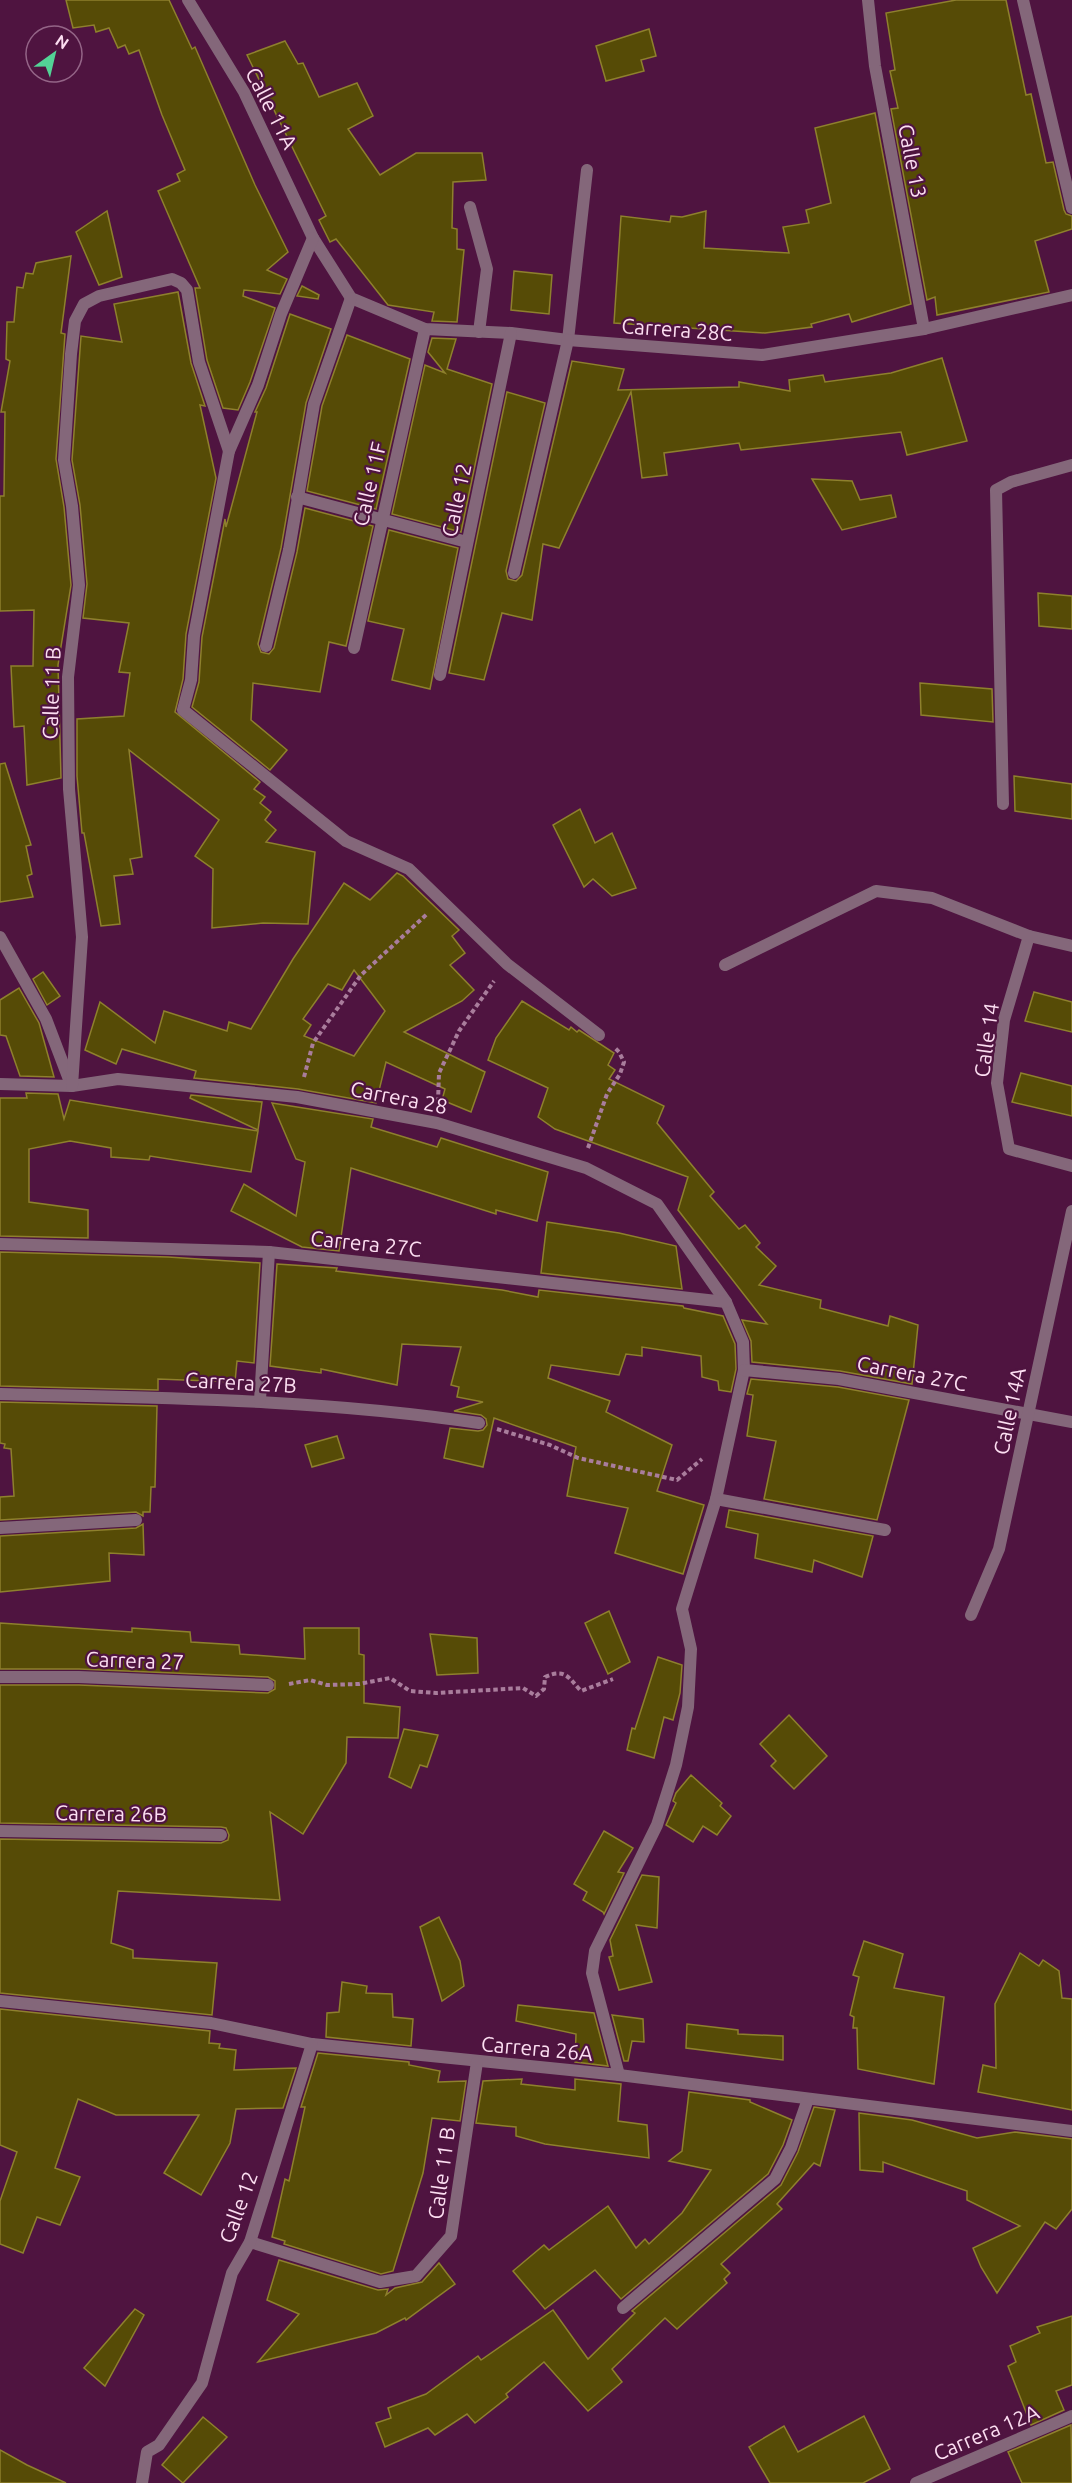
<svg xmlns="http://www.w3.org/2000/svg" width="1072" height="2483" font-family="Ubuntu,sans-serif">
	<rect width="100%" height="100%" fill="#4f1440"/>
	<g fill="#564b06" stroke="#8e802d" stroke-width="1.5" fill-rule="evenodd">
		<path d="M66,0H169L192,49L195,47L255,185L288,252L267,270L287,279L280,294L244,290L243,296L275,308L250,382L238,410L223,408L207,360L195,288H200L158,191L180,181L177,174L185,170L162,115L139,50L129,54L125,45L118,48L109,28L96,32L94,25L73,28Z"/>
		<path d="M956,0H1006L1026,95L1031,94L1046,163L1053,162L1064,210L1066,214L1072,216V229L1035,241L1049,292L937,315L935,297L927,300L891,109L898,108L890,71L895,70L886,13Z"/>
		<path d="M649,29L656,56L641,60L644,71L606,81L596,46Z"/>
		<path d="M285,41L298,64L303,63L319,97L357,83L373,116L348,129L380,175L416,153H482L486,180L453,182L452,228L457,229V249L464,250L457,322L432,321L434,312L388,305L336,239L330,242L319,220L326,216L247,55Z"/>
		<path d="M875,113L911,304L852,322L849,314L811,324L812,327L765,333L614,323L621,216L670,222L671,216L682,217L706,211L704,248L789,253L783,227L809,223L806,210L831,203L815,128Z"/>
		<path d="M107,211L122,277L99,285L76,232Z"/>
		<path d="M71,256L61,333L65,334L56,459L64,507L71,585L58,665L61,778L27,785L24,726L14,727L11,666H33L34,610L0,611V496H4L5,412H1L10,361L6,359L7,322H14L17,287L23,288L26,273L33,274L36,263Z"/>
		<path d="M514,271L552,275L549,314L511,310Z"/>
		<path d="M302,286L319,295L318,299L297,296Z"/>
		<path d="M178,292L191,363L205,406L200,405L216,478L186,634L183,679L175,712L260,782L254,789L265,797L260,803L271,812L265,820L276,830L266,842L315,852L308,924L263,923L212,928L213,869L195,856L219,820L129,750L142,857L130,859L133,874L114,876L120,924L101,926L84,833H82L77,776V719L124,716L130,673L119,672L129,623L83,618L87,584L80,505L72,460L81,336L122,342L114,304Z"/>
		<path d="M290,314L331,329L306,403L281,548L258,644L261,652L269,654L274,648L297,552L305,508L373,526L346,646L329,642L320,692L253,683L251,720L287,750L270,770L192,707L199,682L202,637L225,519L226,527L257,412H255L266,388Z"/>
		<path d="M347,335L410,359L376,509L307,491L322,406Z"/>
		<path d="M432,338L456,339L447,369L492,384L461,532L392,514L425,365L445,373L428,352Z"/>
		<path d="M942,358L967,441L907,455L901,432L741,450L739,443L664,453L667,475L642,478L631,392L559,548L543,544L532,620L502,613L484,680L449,673L507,392L545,403L506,571L508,579L516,581L522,575L572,361L624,369L618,390L739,387V382L790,391L789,380L823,375L825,382L891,373Z"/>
		<path d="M812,479L852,481L860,500L891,495L896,517L842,530Z"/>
		<path d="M389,530L458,548L430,689L392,680L404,629L368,621Z"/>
		<path d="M1038,593L1072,596V629L1039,626Z"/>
		<path d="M920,683L992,689L993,722L921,715Z"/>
		<path d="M5,763L31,845L26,846L32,874L27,876L33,897L0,902V764Z"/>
		<path d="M1014,776L1072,784V819L1015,811Z"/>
		<path d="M580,809L595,843L612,833L636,888L612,896L593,879L584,887L553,825Z"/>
		<path d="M397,873L403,876L459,930L452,936L465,953L450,965L474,990L462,1001L404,1032L485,1072L471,1112L442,1100L445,1089L386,1062L376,1103L298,1089L194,1078L196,1071L122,1049L116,1064L85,1050L100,1002L155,1043L164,1011L227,1031L229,1022L251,1029L293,959L344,883L370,900ZM354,970L385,1011L354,1056L304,1036L311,1025L303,1019L328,984L342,990Z"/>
		<path d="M43,972L60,996L47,1005L33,979Z"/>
		<path d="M19,988L39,1023L54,1077L20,1076L6,1036L0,1035V1000Z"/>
		<path d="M1034,992L1072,1002V1032L1025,1021Z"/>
		<path d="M522,1001L569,1030L571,1027L577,1032L579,1030L614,1053L608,1065L615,1070L609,1079L664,1106L657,1123L714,1192L710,1196L739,1229L745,1225L760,1243L756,1247L776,1266L759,1285L821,1300L820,1308L888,1326L890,1316L918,1325L912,1384L840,1371L752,1362L751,1341L742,1320L767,1324L678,1210L688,1177L555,1129L538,1117L548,1088L488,1060L496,1038Z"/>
		<path d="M1021,1073L1072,1086V1116L1012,1102Z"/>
		<path d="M26,1093L58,1094L64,1119L70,1100L258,1131L251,1172L150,1156L149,1160L111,1157V1148L70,1141L29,1149V1202L88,1210V1238L0,1236V1098H27Z"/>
		<path d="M191,1095L262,1102L258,1130L190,1098Z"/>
		<path d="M272,1103L373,1119L371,1127L437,1147L441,1138L548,1172L537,1221L496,1210V1214L351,1168L339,1251L302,1247L231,1211L244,1184L296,1216L305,1162L296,1159Z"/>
		<path d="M547,1222L619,1233L676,1246L682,1289L541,1273Z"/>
		<path d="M0,1252L168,1257L260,1263L254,1363L237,1361L235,1382L158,1379V1390L0,1386Z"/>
		<path d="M277,1264L337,1268L336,1271L502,1290L538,1297L539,1290L683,1306L684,1308L723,1316L735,1344L736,1369L731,1392L719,1390L718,1381L702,1377L701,1356L642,1347V1356L626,1354L619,1375L551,1365L548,1378L610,1401L606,1412L672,1445L657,1491L704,1505L683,1574L615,1553L628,1508L567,1496L576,1447L494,1418L483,1467L444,1458L450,1428L478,1431L483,1430L487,1425L486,1419L481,1415L454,1411L483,1402L457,1397L459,1387L451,1385L461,1347L402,1344L397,1385L321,1369V1373L270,1366Z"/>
		<path d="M751,1379L838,1387L909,1400L877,1520L764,1499L776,1441L747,1436L753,1395L747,1394Z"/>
		<path d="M0,1402L157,1406L155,1487H151L150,1512H143V1516L136,1512L0,1520V1497L14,1496L11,1449L4,1448L5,1444L0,1443Z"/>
		<path d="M337,1436L344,1458L312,1467L305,1445Z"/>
		<path d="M729,1510L873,1536L862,1577L814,1560L812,1572L755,1558L758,1534L726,1527Z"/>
		<path d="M143,1524L144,1555L109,1553L110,1581L0,1592V1536L136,1528Z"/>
		<path d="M609,1611L630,1662L608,1674L585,1623Z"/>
		<path d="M0,1623L132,1632V1628L190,1632L191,1642L239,1645L240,1654L305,1659L304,1628H359V1654L364,1655V1703L400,1707L398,1738L347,1737L346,1763L303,1834L270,1812L280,1900L118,1891L111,1943L133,1950V1958L217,1963L212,2015L0,1993V1839L221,1843L228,1840L229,1835L226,1828L221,1827L0,1823V1685H79L268,1693L275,1689V1681L268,1677L79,1669H0Z"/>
		<path d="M430,1634L477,1638L478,1673L437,1675Z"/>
		<path d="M658,1657L682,1665L680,1693L673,1720L664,1717L654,1758L627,1750L632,1728L635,1729Z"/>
		<path d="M789,1715L827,1756L794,1789L771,1766L776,1761L760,1744Z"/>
		<path d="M404,1729L438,1735L427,1767L420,1765L411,1788L389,1777Z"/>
		<path d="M691,1775L722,1803L720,1806L731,1816L717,1835L703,1826L693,1842L666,1825L676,1803L673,1801L676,1793Z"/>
		<path d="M604,1831L633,1848L618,1872L624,1873L604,1914L603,1912L583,1900L587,1892L574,1884Z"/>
		<path d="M642,1875L659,1877L657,1928L636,1925L652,1982L619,1990L609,1957L613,1956L610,1940Z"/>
		<path d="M439,1917L460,1961L464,1986L442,2001L420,1927Z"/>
		<path d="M864,1941L903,1954L894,1988L944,1997L934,2084L858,2069L857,2028H853L854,2017L850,2015L859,1977L853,1975Z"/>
		<path d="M1020,1953L1039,1966L1043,1960L1059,1971L1062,1998L1072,1999V2110L978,2092L983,2065L996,2068L995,2004Z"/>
		<path d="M342,1982L367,1986L366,1993L392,1994L393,2017L413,2019L411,2046L326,2037L327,2013L339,2012Z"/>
		<path d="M518,2005L594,2013L608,2066L575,2062L576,2034L516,2021Z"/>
		<path d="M0,2009L210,2031L209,2043L220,2044L219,2048L236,2050L234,2070L296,2068L283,2108L236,2109L230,2143L201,2195L164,2173L199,2115H116L78,2099L55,2168L80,2177L60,2225L37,2217L23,2253L0,2244V2201L17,2152L0,2145Z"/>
		<path d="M612,2015L643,2019L644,2042L632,2041L628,2061H624Z"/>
		<path d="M687,2024L738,2030V2034L783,2036V2060L686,2048Z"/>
		<path d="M318,2053L409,2062V2065L440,2071L438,2082L466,2081L460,2121L432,2118L423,2173L393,2271L381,2274L284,2244L285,2241L272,2237L285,2179L289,2181L305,2107H301Z"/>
		<path d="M522,2079L521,2084L575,2090V2079L621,2084L618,2121L647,2125L649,2158L545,2144L516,2136V2127L476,2123L483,2081Z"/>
		<path d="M689,2092L750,2100V2102L792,2120L783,2145L768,2174L621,2299L595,2270L545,2309L513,2271L544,2245L549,2250L608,2206L636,2248L645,2239L649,2244L682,2213L711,2170L669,2161L682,2151Z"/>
		<path d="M814,2107L835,2110L820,2166L814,2163L777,2204L782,2209L721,2264L730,2273L724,2279L727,2283L677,2329L665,2318L612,2369L622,2382L588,2411L544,2362L506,2394L508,2397L475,2423L467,2414L435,2435L428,2428L385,2447L376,2423L391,2418L388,2408L426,2394L478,2356L481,2360L553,2310L588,2359L635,2313L632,2311L781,2185L798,2152Z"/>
		<path d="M859,2113L912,2120L977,2138L1015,2132L1072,2139V2209L1056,2229L1045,2222L997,2293L981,2267L973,2248L1020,2226L967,2200V2191L883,2162V2172L860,2170Z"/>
		<path d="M279,2260L378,2290L388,2289L386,2295L395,2288L422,2282L439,2263L455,2284L406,2320L405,2318L376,2333L258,2362L299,2314L267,2300Z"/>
		<path d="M135,2309L144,2315L105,2386L84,2368Z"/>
		<path d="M1072,2316V2385L1056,2391L1064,2410L1031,2425L1008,2366L1016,2362L1010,2346L1040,2333L1037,2327Z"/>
		<path d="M864,2416L890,2469L863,2483H770L749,2447L784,2426L798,2452Z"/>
		<path d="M203,2417L227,2437L183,2483L162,2465Z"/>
		<path d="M1071,2425L1072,2483H1022L1008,2452Z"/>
		<path d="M0,2450L27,2465L66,2483H0Z"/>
	</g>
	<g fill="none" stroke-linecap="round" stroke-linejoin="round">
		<g stroke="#a97d9c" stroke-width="4" stroke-dasharray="4.5 3" stroke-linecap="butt">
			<path d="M304,1077L313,1043L361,975L427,914"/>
			<path d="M438,1102L439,1073L459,1031L494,981"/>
			<path d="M588,1148L607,1094L620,1074L624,1062L619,1052L614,1047"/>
			<path d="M497,1429L550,1445L578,1458L677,1480L702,1459"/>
			<path d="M289,1684L310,1680L327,1685L359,1684L390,1678L410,1691L436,1693L523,1688L536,1696L544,1689L545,1677C565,1668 568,1677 581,1691L613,1679"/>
		</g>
		<path stroke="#84677a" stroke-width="12" d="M568,340L587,170"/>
		<g stroke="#84677a" stroke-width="12">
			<path d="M188,0L244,92L313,238L351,298L425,329L511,333L568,340L762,355L924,329L1072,295"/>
			<path d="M868,0L875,66L924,329"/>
			<path d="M1023,0L1072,208"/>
			<path d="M470,207L487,269L479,332"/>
			<path d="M313,238L281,314L258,385L229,451L194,636L191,680L183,710L346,841L409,869L507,964L599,1035"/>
			<path d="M297,497L467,542"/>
			<path d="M514,573L568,340"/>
			<path d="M266,646L289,550L314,404L351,298"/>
			<path d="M354,648L425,329"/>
			<path d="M440,675L511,333"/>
			<path d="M1003,804L996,490L1011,482L1072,465"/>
			<path d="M1029,936L1004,1020L997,1083L1009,1149L1072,1166"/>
			<path d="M0,937L46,1019L70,1082"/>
			<path d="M725,965L876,891L932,898L1029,936L1072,946"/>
			<path d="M0,1084L72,1086L118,1079L297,1097L437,1123L586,1168L657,1204L726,1302L743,1342L744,1370L716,1499L682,1609L691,1649L688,1707L676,1765L657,1825L595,1951L592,1973L619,2075"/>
			<path d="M72,1086L82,937L69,789L68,677L79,585L72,506L64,460L71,354L75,321L84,304L99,296L172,279L181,283L187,290L199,362L229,451"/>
			<path d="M0,1244L269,1252L726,1302"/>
			<path d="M744,1370L839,1379L1072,1422"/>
			<path d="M0,1394C160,1398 320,1399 479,1423"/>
			<path d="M260,1400L269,1252"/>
			<path d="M716,1499L885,1530"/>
			<path d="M0,1528L136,1520"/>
			<path d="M971,1615L999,1549L1072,1211"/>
			<path d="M0,1677H79L268,1685"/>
			<path d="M0,1831L221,1835"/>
			<path d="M0,2001L211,2023L312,2044L619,2075L1072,2131"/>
			<path d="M250,2242L380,2282L416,2276L451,2236L477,2062"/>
			<path d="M623,2308L775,2179L791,2148L808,2099"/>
			<path d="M142,2483L147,2452L159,2445L202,2383L232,2273L250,2242L312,2044"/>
			<path d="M916,2483L1072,2416"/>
		</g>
	</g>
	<g text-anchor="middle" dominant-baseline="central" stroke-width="4.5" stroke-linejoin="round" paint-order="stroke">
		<g font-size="21" fill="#fcdef1" stroke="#4f1440">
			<text transform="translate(272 108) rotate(63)">Calle 11A</text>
			<text transform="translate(913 161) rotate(79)">Calle 13</text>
			<text transform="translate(677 329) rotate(4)">Carrera 28C</text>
			<text transform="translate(369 484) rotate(-77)">Calle 11F</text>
			<text transform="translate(456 500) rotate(-78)">Calle 12</text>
			<text transform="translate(51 693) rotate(-88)">Calle 11 B</text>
			<text transform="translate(986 1040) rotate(-82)">Calle 14</text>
			<text transform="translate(399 1097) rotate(11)">Carrera 28</text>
			<text transform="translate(366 1243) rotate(6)">Carrera 27C</text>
			<text transform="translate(912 1373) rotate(11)">Carrera 27C</text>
			<text transform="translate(241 1382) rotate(3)">Carrera 27B</text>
			<text transform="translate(1009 1411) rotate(-78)">Calle 14A</text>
			<text transform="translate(135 1660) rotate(2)">Carrera 27</text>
			<text transform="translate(111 1813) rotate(1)">Carrera 26B</text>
			<text transform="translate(537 2048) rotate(5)">Carrera 26A</text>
			<text transform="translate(441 2173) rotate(-82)">Calle 11 B</text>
			<text transform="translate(238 2207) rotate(-70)">Calle 12</text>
			<text transform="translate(986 2432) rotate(-23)">Carrera 12A</text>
		</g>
	</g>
	<g transform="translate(54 54) rotate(34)"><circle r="28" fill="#4f1440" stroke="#946587" stroke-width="1.5"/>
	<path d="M0-4.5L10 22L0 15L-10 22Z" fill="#53d396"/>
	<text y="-9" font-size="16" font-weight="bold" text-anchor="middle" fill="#fcdef1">N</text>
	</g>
</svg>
